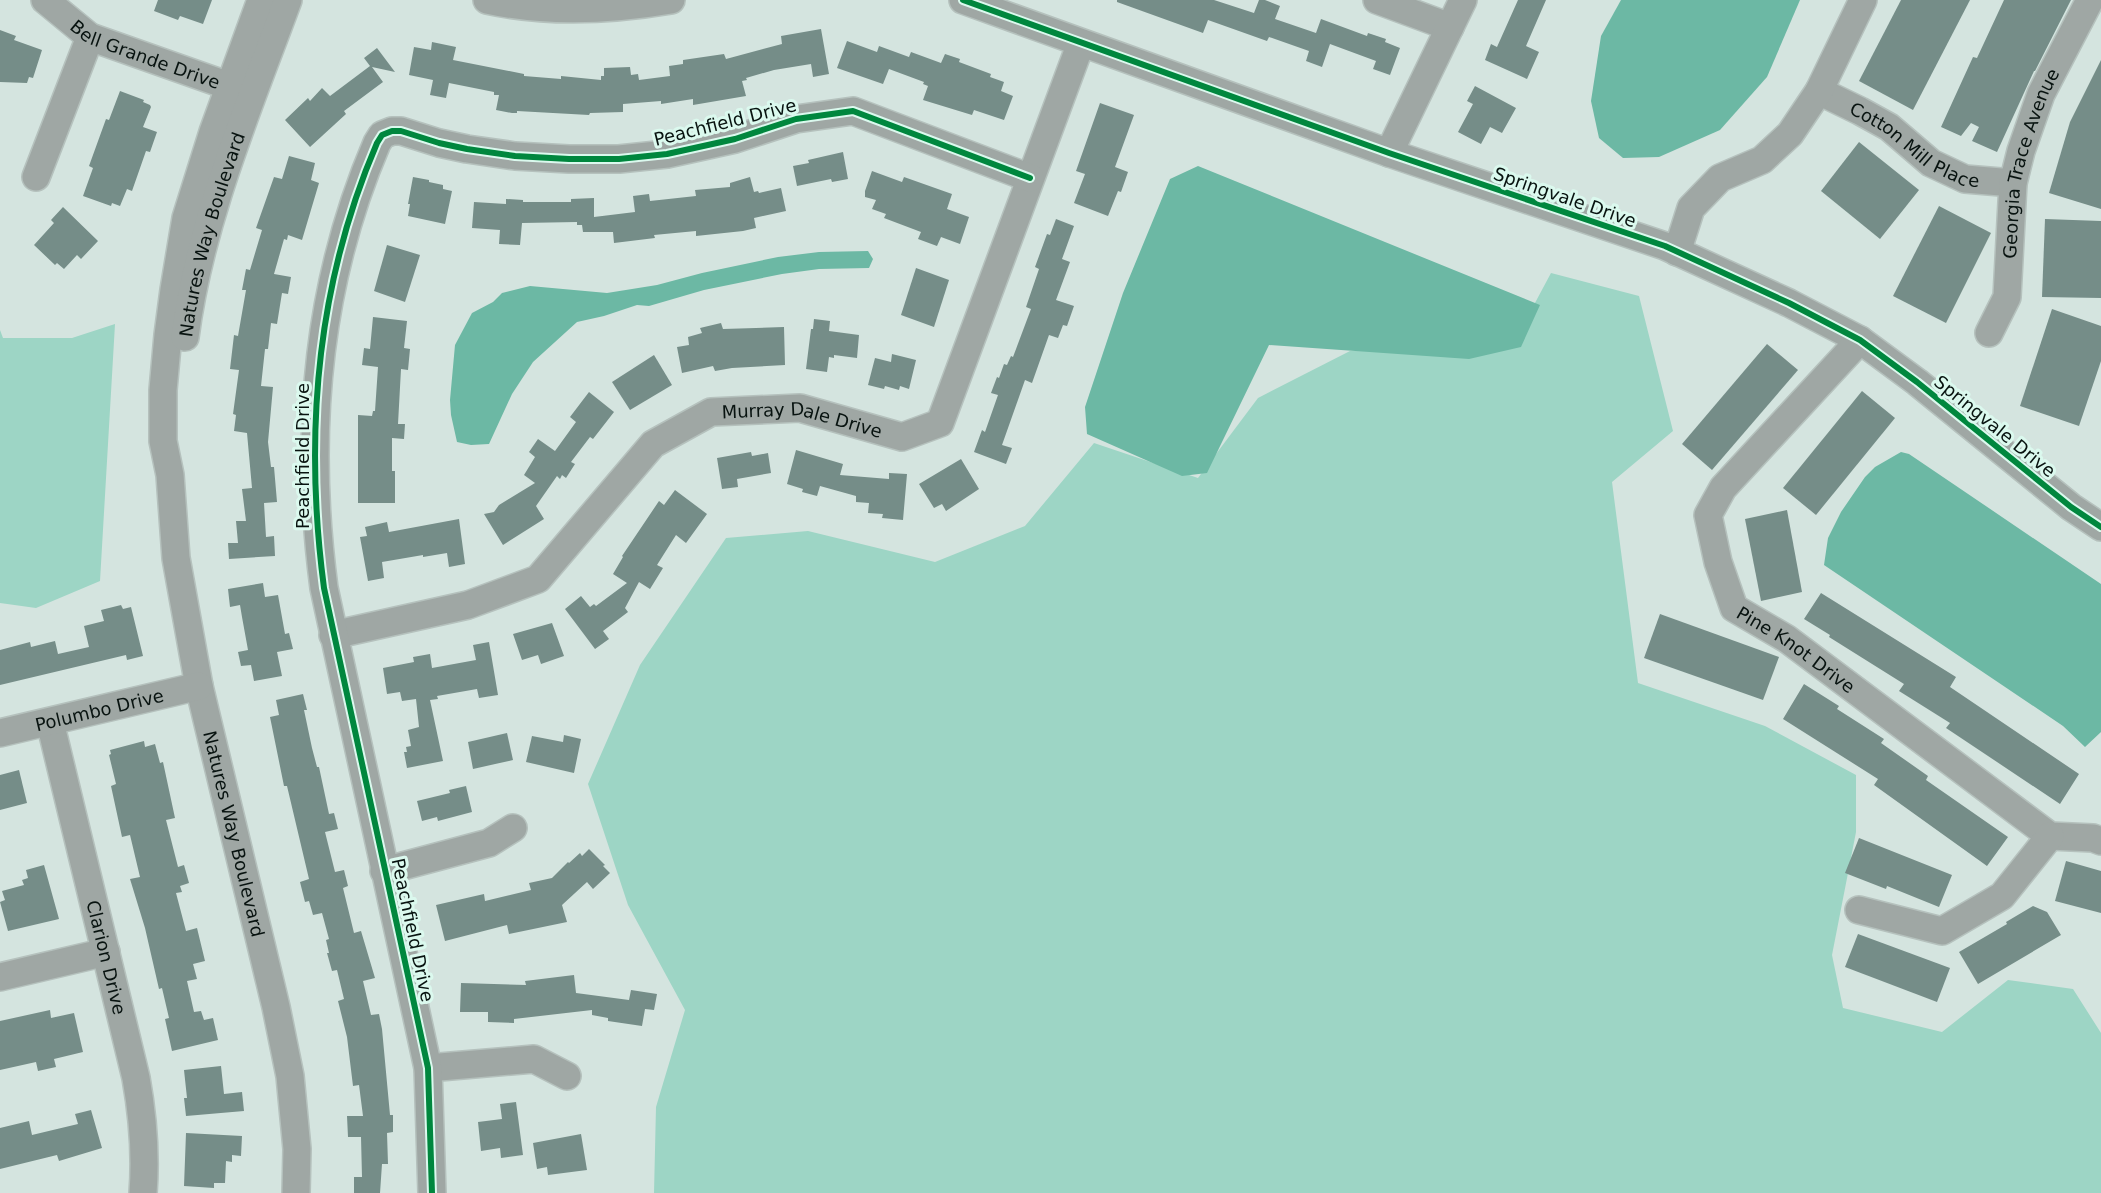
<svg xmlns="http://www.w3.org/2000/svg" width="2101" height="1193" font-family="'DejaVu Sans',sans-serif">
	<rect width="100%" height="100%" fill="#d4e4df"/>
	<g fill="#9dd5c5">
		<path d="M1551,273L1639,296L1673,431L1612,482L1638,683L1765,726L1856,775V832L1832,955L1843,1008L1942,1032L2008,980L2073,989L2101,1033V1193H654L656,1107L685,1010L628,905L588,784L640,665L726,538L808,531L935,562L1025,526L1094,443L1198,478L1258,398L1350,351L1512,346Z"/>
		<path d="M115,324L100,581L36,608L0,603V330L3,338H72Z"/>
	</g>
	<g fill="#6cb8a4">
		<path d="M1621,0H1800L1767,77L1720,130L1659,157L1623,158L1599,138L1591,101L1601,36Z"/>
		<path d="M1198,166L1540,305L1521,347L1469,359L1269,345L1207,473L1182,476L1087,434L1085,407L1123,293L1170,179Z"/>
		<path d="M868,251L873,259L869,268L819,269L782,274L704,290L649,306L637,305L604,316L577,322L533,362L512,394L489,444L471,445L457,442L451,415L450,400L455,345L472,313L493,302L502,293L530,286L607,293L657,285L702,273L778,257L819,252Z"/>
		<path d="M1901,452L1909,454L2101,584V732L2085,747L2063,726L1824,565L1828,538L1841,512L1865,477L1875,467Z"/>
	</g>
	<g fill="#758d88">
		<path d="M158,0H212L203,24L180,16L178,20L154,11Z"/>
		<path d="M1117,0H1214L1254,13L1259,0H1265L1280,6L1275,19L1316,33L1321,19L1367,36L1368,33L1386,39L1385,42L1400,48L1390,75L1373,69L1376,61L1330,44L1322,67L1306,61L1309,51L1269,37L1267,41L1208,20L1203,33L1117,2Z"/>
		<path d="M1518,0H1546L1526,46L1539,52L1527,79L1485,60L1491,44L1497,47Z"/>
		<path d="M1901,0H1970L1913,110L1859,81Z"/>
		<path d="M2004,0H2071L2035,71H2034L1997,152L1972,141L1979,127L1971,123L1961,136L1941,127L1973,57L1977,58Z"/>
		<path d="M821,29L829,74L813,77L811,64L774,70L746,78L747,80L742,81L746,96L693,105V99L661,104V101L623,104V112L590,113L589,115L517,111V113H512L496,110L499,95H494V92L449,83L446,98L430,95L433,80L409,75L414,47L431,50L432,42L456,47L453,60L524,74V76L561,79V76L601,80V76H604V68L630,67L631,75L638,74L639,80L670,76L669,66L683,64V60L724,54L726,59L782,44L781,36Z"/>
		<path d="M0,30L16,36L14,40L42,50L33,78L29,77L27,83L0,82Z"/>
		<path d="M847,41L877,52L879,46L909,57L911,52L941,63L945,54L960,59L959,62L991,74L990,77L1004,82L1001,91L1013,96L1004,120L974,110L972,115L923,100L928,86L923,84L924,82L889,69L883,84L837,68Z"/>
		<path d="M377,48L395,72L372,67L383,82L344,111L346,114L310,147L285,120L308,98L310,101L322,88L330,96L370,66L364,58Z"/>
		<path d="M2101,60V209L2049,193L2070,122Z"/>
		<path d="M1475,86L1516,108L1502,133L1490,127L1481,144L1458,132L1473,104L1467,101Z"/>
		<path d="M120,91L144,100L143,102L150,105L151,107L143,127L157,132L150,152L146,151L132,191L127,189L120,206L112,203L111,206L83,196L93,168L89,166L106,119L109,120Z"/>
		<path d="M1100,103L1134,115L1115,167L1128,172L1121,192L1118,191L1108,216L1074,203L1085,174L1076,171Z"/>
		<path d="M1859,142L1919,190L1880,239L1821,191Z"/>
		<path d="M843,152L848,179L832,182L831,179L797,186L793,166L809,163L808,160Z"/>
		<path d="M289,156L315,163L311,180L319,183L302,240L288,235L287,240L284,239L274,274L291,277L288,294L282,293L277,324L271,323L268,349H265L261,386L273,387L268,442L271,467H274L277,502L264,503L266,537L274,536L275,556L229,559L228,543H238L236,521H246L242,489L252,488L247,433L234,431L236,415L233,414L239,370L230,369L234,335L238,336L246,290H242L246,269L250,270L262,230L256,228L274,177L282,179Z"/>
		<path d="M872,171L902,182L904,177L952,194L947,209L969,217L960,244L941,237L937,246L918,239L921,232L884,218L886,214L872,209L876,200L865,197V191Z"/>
		<path d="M413,177L429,180V182L443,185V189L452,191L445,224L408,216L410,204H408Z"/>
		<path d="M750,177L754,192L758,191L759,193L781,188L786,211L754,218L756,228L743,231L696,236V231L654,235L655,238L614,243L613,232H583L582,225H577V222L522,223L520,245L499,244L500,230L472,228L474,202L506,204V199L523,200V202H571V199L594,198V217L635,212L633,196L649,194L650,201L696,196L695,190L730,187V183Z"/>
		<path d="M1939,206L1991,233L1946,323L1893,296Z"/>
		<path d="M63,207L98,241L81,259L77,255L64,269L57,263L55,265L34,245L54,223L51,220Z"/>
		<path d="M1056,219L1074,226L1062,259L1070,262L1056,300L1074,306L1067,326L1063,325L1058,338L1049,335L1032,383L1025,380L1002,445L1012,448L1006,464L974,452L982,430L985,432L998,395L991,393L997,377L999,378L1004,364L1007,365L1011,356L1013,357L1031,309L1026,307L1039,269L1035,267L1047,234L1050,235Z"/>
		<path d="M2045,219L2101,221V298L2042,297Z"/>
		<path d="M387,245L420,255L405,302L374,291Z"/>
		<path d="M916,268L949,280L934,327L901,315Z"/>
		<path d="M2052,309L2101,326V361L2079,426L2020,406Z"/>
		<path d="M373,317L407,321L404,348L410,349L408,370L401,369L398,424H405L404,439L392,438V471H395V503H358V415L372,416L373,411H375L378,367L362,365L364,348L370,349Z"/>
		<path d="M814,319L830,321L829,331L859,335L857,358L834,355V358L829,357L827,372L806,369L811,329H813Z"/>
		<path d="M721,323L723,329L784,327L785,365L732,368L715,371L713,366L682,373L677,347L689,345L688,337L702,333L700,328Z"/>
		<path d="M1767,344L1798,370L1712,470L1682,444Z"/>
		<path d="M892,354L916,360L909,389L900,386L899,390L885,386L884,389L868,385L875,358L891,362Z"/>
		<path d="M654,355L672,385L630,410L612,382Z"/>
		<path d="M1862,391L1895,418L1816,515L1783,488Z"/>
		<path d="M589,392L614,412L593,439L590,437L571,462L575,464L566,478L562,475L560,479L557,476L536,506L544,519L503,545L484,514L494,512L499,505L535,483L524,475L535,457L529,452L538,439L555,451L576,422L570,417Z"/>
		<path d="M796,450L843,464L840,475L889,479V473L907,474L903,520L882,518L883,514L868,513L869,503L856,502V496L820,486L817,496L802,492L803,489L787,484Z"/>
		<path d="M751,452L752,456L768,453L771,473L737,479L738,487L722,489L717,458Z"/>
		<path d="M961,459L979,489L946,511L942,504L934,508L919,484Z"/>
		<path d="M675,490L707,514L686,543L676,535L657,565L663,568L650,589L639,582L625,608L628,612L603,631L609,639L595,649L565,609L581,596L590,607L594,604L596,606L627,583L613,574L623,557L622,556L659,501L664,505Z"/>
		<path d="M1787,510L1802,592L1761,601L1745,519Z"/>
		<path d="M459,519L465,564L449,567L447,553L423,557V555L382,562L384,578L368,581L360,537L367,536L365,527L387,522L389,532Z"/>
		<path d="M263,583L265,597L278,595L285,634L289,633L293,649L277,652L282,676L254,681L251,665L241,666L238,652L248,650L242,617L240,605L230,607L228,589Z"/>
		<path d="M1821,593L1956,677L1950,687L2079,774L2060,804L1946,728L1950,723L1899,691L1904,684L1829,637L1830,635L1804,619Z"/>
		<path d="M121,605L123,609L131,607L143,656L127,660L126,655L0,685V650L30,642L31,647L55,641L58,654L89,647L84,626L104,621L101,610Z"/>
		<path d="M1660,614L1779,657L1763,700L1644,658Z"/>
		<path d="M552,623L564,656L541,664L538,655L522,660L513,634Z"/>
		<path d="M489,642L498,695L479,698L477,689L437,696L438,699L430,700L443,761L407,768L404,752H407L406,747L411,746L408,730L419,727L416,699L402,701L400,692L387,694L383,668L414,662L413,657L430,654L432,668L476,660L473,645Z"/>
		<path d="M1804,684L1839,706L1837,709L1884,739L1881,743L1928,776L1926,780L2008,837L1987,866L1874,785L1878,779L1783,719Z"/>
		<path d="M303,694L307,710H304L312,748L317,767H319L329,814L334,813L338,829L325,832L335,872L344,870L348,886L343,888L354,933L361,931L375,978L363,981L371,1015L379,1014L382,1029L390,1115H393V1132L387,1133L388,1164H382L380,1193H354V1177H362L361,1137H348L347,1116H363L359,1085L353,1086L347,1037L338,1001L344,999L337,970L332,971L327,953H329L326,940L329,939L322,913L313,915L309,901L305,902L300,882L309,879L287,786H284L270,717L279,715L276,700Z"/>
		<path d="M507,733L513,760L473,769L468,742Z"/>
		<path d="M564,735L581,739L574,773L526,762L532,736L563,742Z"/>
		<path d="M144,741L145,747L155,744L160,763L163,762L175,818L166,820L178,867L184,865L189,883L180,886L182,892L176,893L186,931L197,928L205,961L193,964L197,979L187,981L194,1012L201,1011L204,1020L213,1018L218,1040L172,1051L165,1019L169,1018L162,988L159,989L145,928L130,879L140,877L130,835L122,837L111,786L116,784L109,755L111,754L110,750Z"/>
		<path d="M19,770L27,803L0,810V775Z"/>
		<path d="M466,786L472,812L438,821L437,817L422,821L417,801L450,793L449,790Z"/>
		<path d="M1859,838L1952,875L1939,907L1887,886L1886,889L1845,873Z"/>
		<path d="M589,849L605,865L603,866L610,873L593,889L587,882L562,905L567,922L509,934L507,925L445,941L436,905L484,894L485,901L531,890L529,883L552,878L568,862L569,863L580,853L582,856Z"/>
		<path d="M2066,861L2101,871V913L2055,901Z"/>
		<path d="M44,865L59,919L8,931L0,902L5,900L2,891L24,885L22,880L28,878L26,870Z"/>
		<path d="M2033,906L2047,912L2061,935L1978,984L1959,952L2007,924L2006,922Z"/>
		<path d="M1858,934L1950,968L1937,1002L1845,967Z"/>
		<path d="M574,975L576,993L629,1000L631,990L657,994L654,1010L645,1009L642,1026L608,1021V1018L592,1015V1010L514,1019V1023L488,1022V1012H460L461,983L526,985L525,981Z"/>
		<path d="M50,1010L51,1018L74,1013L83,1052L54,1059L56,1067L38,1071L36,1062L0,1070V1021Z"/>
		<path d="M221,1066L224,1094L242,1092L244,1111L186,1116L184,1098H187L184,1070Z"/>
		<path d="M516,1102L523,1155L501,1158L500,1148L481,1151L478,1122L502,1119L500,1104Z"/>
		<path d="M91,1110L102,1148L59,1161L57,1155L0,1169V1128L29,1121L32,1135L78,1124L75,1114Z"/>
		<path d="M186,1133L242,1136L241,1156L232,1155V1162L226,1161L225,1183H214V1188L184,1186Z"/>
		<path d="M581,1134L587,1170L548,1175L547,1167L537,1169L533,1143Z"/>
	</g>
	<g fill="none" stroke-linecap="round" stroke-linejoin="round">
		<g stroke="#b5c1bd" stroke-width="30">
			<g id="minor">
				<path id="s1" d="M45,0L90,37L246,92"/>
				<path id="s2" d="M261,0L213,132L186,218L174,290L168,335L163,390V441L170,475L176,558L199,686L276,1007L290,1076L297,1149L296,1193"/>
				<path d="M487,0C546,13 612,10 671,0"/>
				<path d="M963,0L1389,153L1665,246L1789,303L1860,340L1917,382L2071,507L2101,527"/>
				<path d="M1377,0L1450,27"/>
				<path id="s3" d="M1819,91L1860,111L1889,127L1931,163L1965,179L2013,183"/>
				<path d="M1389,153L1463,0"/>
				<path d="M36,177L90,37"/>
				<path d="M1677,252L1691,208L1720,178L1762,160L1790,134L1819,91L1863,0"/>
				<path id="s4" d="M1989,333L2007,297L2013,183L2021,151L2041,94L2090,0"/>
				<path id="s5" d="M185,337C200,221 248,109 288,0"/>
				<path id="s6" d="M1860,340L1723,488L1708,515L1718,562L1734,608L1787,639L2050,836L2093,838L2101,841"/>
				<path id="s7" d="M333,635L468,605L538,579L653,444L711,412L800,408L902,437L940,423L1081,43"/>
				<path id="s8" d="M50,722L136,1078C143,1117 146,1154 143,1193"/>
				<path id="s9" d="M0,733L199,686"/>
				<path d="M384,871L489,843L513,828"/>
				<path d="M1859,910L1942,931L2002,896L2050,836"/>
				<path d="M0,977L106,952"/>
				<path d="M428,1068L534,1059L567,1076"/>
				<path d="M432,1193L428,1068L324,588C304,437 316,285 377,143L382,135L392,131H401L439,143L467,149L515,156L569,159H619L667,154L735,139L796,119L853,111L1030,178"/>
			</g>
		</g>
		<use href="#minor" stroke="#9fa7a4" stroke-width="27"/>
		<g stroke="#dbf9ee" stroke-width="10">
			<g id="cycleway">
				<path d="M963,0L1389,153L1665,246L1789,303L1860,340L1917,382L2071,507L2101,527"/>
				<path d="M432,1193L428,1068L324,588C304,437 316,285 377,143L382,135L392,131H401L439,143L467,149L515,156L569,159H619L667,154L735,139L796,119L853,111L1030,178"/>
			</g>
		</g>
		<use href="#cycleway" stroke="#00873e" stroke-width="6"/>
	</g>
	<g text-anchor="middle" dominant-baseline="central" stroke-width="6" stroke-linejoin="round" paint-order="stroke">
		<g font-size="18" fill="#081310" stroke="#dbf9ee">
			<text stroke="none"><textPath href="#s1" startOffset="116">Bell Grande Drive</textPath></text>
			<text transform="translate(725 122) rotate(-14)">Peachfield Drive</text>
			<text stroke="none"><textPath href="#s3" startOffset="111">Cotton Mill Place</textPath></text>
			<text stroke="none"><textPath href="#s4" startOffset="177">Georgia Trace Avenue</textPath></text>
			<text transform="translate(1565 197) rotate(19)">Springvale Drive</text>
			<text stroke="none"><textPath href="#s5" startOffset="106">Natures Way Boulevard</textPath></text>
			<text stroke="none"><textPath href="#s7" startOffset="549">Murray Dale Drive</textPath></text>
			<text transform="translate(1995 426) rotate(39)">Springvale Drive</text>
			<text transform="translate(302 456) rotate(-90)">Peachfield Drive</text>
			<text stroke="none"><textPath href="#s6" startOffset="404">Pine Knot Drive</textPath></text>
			<text stroke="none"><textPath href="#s9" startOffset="102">Polumbo Drive</textPath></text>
			<text stroke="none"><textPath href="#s2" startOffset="855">Natures Way Boulevard</textPath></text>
			<text transform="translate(413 930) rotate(78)">Peachfield Drive</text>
			<text stroke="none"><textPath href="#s8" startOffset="242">Clarion Drive</textPath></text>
		</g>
	</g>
</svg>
